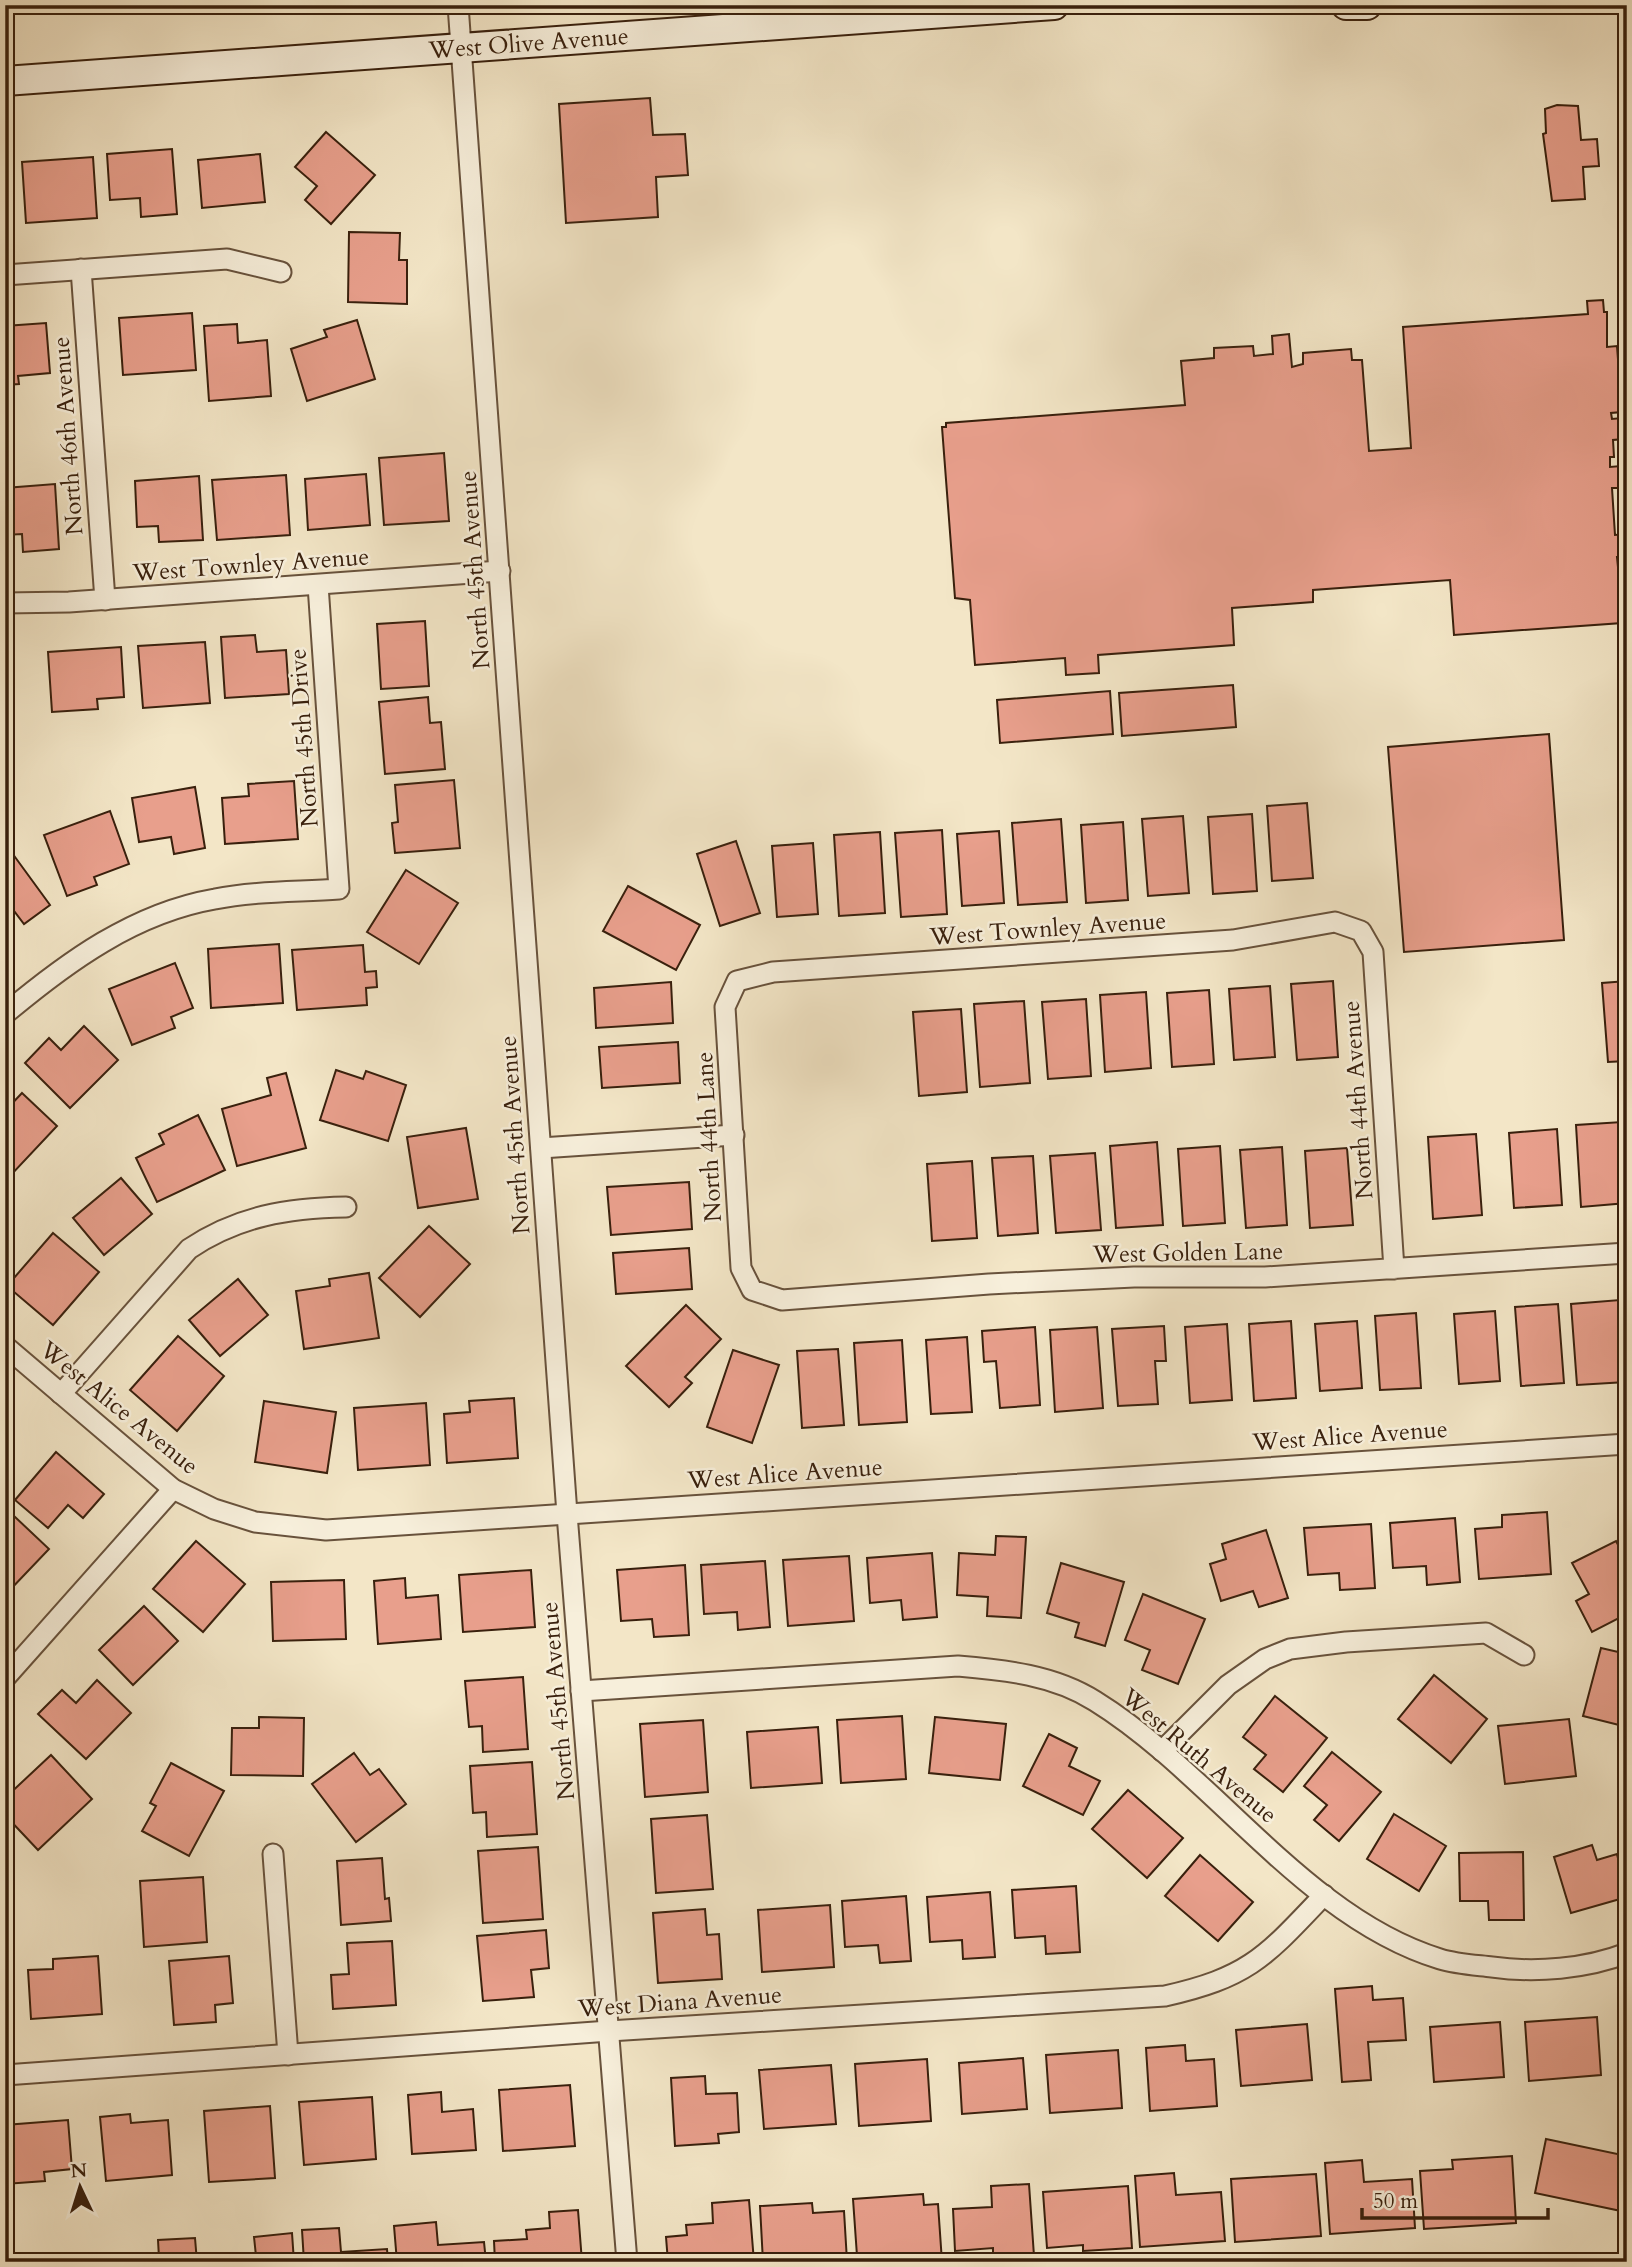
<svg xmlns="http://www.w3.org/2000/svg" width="1632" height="2267" font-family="Cardo,serif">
	<rect width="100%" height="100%" fill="#f3e6c7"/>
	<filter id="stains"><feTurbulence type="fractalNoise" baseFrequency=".00286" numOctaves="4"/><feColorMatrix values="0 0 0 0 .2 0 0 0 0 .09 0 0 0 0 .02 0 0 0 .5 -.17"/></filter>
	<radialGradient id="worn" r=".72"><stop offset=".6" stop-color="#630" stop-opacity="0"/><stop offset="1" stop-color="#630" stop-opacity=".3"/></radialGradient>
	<g fill="#e89f8c" stroke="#39200d" stroke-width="2">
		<path d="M650,98L653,135L685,134L688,175L656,177L658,217L566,223L559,104Z"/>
		<path d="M1557,105L1578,106L1581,140L1597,139L1599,166L1583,167L1585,199L1552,201L1543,134L1546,133L1545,109Z"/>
		<path d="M326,132L375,175L331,224L305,200L317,186L295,167Z"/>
		<path d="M172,149L177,214L141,217L140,198L110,200L107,154Z"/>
		<path d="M5,153L13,225L5,226Z"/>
		<path d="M260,154L265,202L202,208L198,160Z"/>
		<path d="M93,157L97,218L26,223L22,162Z"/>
		<path d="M349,232L400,233L399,260H407V304L348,302Z"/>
		<path d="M1603,300L1604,312H1607V347L1617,346L1622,412L1611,413L1612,419L1622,418L1624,439L1613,440L1614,457H1610V467L1621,466L1623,488H1612L1615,535L1626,534L1627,557H1617L1618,567H1627V612L1621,613L1622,623L1454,635L1450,580L1313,590V602L1232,608L1234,645L1098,655L1099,673L1066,675L1065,658L975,665L970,600L955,598L942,427H946V423L1185,405L1181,361L1214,358V348L1253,346L1254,356L1273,354L1272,336L1289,334L1292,367L1303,364V353L1351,349L1352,360H1362L1369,451L1411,448L1403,327L1588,314L1587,301Z"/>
		<path d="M192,313L196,370L123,375L119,318Z"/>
		<path d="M357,320L375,379L307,401L291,349L327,337L324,330Z"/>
		<path d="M46,323L50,373L18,376L19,384L5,385V326Z"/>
		<path d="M237,324L238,343L267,340L271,396L209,401L204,326Z"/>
		<path d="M444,453L449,521L384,525L379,458Z"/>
		<path d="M366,474L370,525L308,530L305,479Z"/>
		<path d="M286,475L290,535L217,540L212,480Z"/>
		<path d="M199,476L203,540L159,542L158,526L137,527L135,481Z"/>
		<path d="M55,484L59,549L23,552L22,534L5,535V488Z"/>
		<path d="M425,621L429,686L381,689L377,624Z"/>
		<path d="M255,635L257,652L286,650L289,694L225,698L221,637Z"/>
		<path d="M205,642L210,703L143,708L138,646Z"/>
		<path d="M5,645L10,708H5Z"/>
		<path d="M121,647L124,697L97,699L98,709L52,712L48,652Z"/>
		<path d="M1233,685L1236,727L1122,736L1119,693Z"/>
		<path d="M1110,691L1113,734L1000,743L997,700Z"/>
		<path d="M428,697L430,723L441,722L445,769L385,774L379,702Z"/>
		<path d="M1549,734L1564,940L1404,952L1388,747Z"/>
		<path d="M454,780L460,848L395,853L392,823L398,822L395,785Z"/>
		<path d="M294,781L298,839L225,844L222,798L249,796L248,784Z"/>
		<path d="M195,787L205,848L174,854L171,837L139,842L132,798Z"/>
		<path d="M1307,803L1313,878L1272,881L1267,806Z"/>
		<path d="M110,811L129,864L94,877L97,885L67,896L44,835Z"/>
		<path d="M1252,814L1257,891L1213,894L1208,817Z"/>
		<path d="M1183,816L1189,893L1148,896L1142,819Z"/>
		<path d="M1061,819L1067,902L1018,905L1012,823Z"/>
		<path d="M1123,822L1128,900L1086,903L1081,825Z"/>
		<path d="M942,830L947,914L901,917L895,833Z"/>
		<path d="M999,831L1004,903L962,906L957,834Z"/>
		<path d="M880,832L885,913L839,916L834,835Z"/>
		<path d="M736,841L760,913L720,926L697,854Z"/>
		<path d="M813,843L818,914L777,917L772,846Z"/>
		<path d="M15,857L50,905L24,924L14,911L5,918V864Z"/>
		<path d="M406,870L458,903L419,964L367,932Z"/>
		<path d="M628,886L700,925L676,970L603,931Z"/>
		<path d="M279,944L283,1003L211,1008L208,949Z"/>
		<path d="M363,945L365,972L376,971L377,987L366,988L367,1005L297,1010L292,950Z"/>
		<path d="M175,963L193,1008L171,1017L175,1028L132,1045L109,989Z"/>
		<path d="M1333,981L1338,1057L1297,1060L1291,984Z"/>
		<path d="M1627,981V1061L1608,1062L1602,983Z"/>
		<path d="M671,982L673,1023L596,1028L594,988Z"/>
		<path d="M1270,986L1275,1057L1234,1060L1229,989Z"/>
		<path d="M1209,990L1214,1064L1172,1067L1167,993Z"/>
		<path d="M1146,992L1151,1068L1105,1072L1100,995Z"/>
		<path d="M1086,999L1091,1076L1048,1079L1042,1002Z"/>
		<path d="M1024,1001L1030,1083L980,1087L974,1004Z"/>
		<path d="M961,1009L967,1092L919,1096L913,1012Z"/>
		<path d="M84,1026L118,1060L70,1108L25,1063L49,1038L61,1050Z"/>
		<path d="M678,1042L680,1083L602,1088L599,1047Z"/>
		<path d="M336,1070L363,1079L366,1071L406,1085L388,1141L320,1120Z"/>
		<path d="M286,1073L306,1148L237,1166L222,1109L271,1095L267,1078Z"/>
		<path d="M22,1093L57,1126L11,1175L5,1170V1111Z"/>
		<path d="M198,1115L225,1170L157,1202L136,1158L164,1144L159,1134Z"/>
		<path d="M1622,1122L1627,1203L1581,1207L1576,1125Z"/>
		<path d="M466,1128L478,1199L418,1208L407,1137Z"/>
		<path d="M1557,1129L1562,1205L1514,1208L1509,1133Z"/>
		<path d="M1476,1134L1482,1215L1433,1219L1428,1137Z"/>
		<path d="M1157,1142L1163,1225L1116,1228L1110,1146Z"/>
		<path d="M1220,1146L1225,1223L1183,1226L1178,1149Z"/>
		<path d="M1282,1147L1287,1225L1246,1228L1240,1150Z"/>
		<path d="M1347,1148L1353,1225L1310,1228L1305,1151Z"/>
		<path d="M1095,1153L1101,1230L1056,1233L1050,1156Z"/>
		<path d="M1033,1156L1038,1233L998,1236L992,1158Z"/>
		<path d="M972,1161L977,1238L932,1241L927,1164Z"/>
		<path d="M121,1178L152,1214L104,1255L73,1218Z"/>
		<path d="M689,1182L692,1229L611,1235L607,1187Z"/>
		<path d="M429,1226L470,1264L420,1317L379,1278Z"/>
		<path d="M53,1233L99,1272L53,1325L7,1286Z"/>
		<path d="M689,1248L692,1289L616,1294L613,1253Z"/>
		<path d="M369,1273L379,1338L304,1349L296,1291L330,1286L329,1279Z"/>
		<path d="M238,1279L268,1315L220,1356L189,1320Z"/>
		<path d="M1620,1300L1626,1382L1577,1385L1571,1304Z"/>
		<path d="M1558,1304L1564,1383L1521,1386L1515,1307Z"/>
		<path d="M686,1305L721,1339L685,1377L692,1383L669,1407L626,1366Z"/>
		<path d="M1495,1311L1500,1381L1459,1384L1454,1314Z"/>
		<path d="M1416,1313L1421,1388L1380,1390L1375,1316Z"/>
		<path d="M1291,1321L1296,1398L1254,1401L1249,1324Z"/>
		<path d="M1357,1321L1362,1388L1320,1391L1315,1324Z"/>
		<path d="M1227,1324L1232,1400L1190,1403L1185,1327Z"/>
		<path d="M1164,1326L1166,1361H1155L1158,1404L1118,1406L1112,1329Z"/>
		<path d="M1035,1327L1040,1405L1000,1408L996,1361L984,1362L982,1331Z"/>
		<path d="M1097,1327L1103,1408L1055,1412L1050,1330Z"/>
		<path d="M178,1336L224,1376L177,1431L130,1390Z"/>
		<path d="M967,1337L972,1412L931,1414L926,1340Z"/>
		<path d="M902,1340L907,1422L859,1425L854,1343Z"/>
		<path d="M838,1349L844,1425L802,1428L797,1351Z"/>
		<path d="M733,1350L779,1365L752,1443L707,1427Z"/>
		<path d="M514,1398L518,1458L447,1463L444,1414L470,1412L469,1401Z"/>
		<path d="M264,1401L336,1412L327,1473L255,1462Z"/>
		<path d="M426,1403L430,1465L358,1470L354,1408Z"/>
		<path d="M56,1452L104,1494L83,1518L68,1505L48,1528L15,1500Z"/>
		<path d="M1547,1512L1551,1574L1479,1579L1475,1529L1502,1527V1515Z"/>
		<path d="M14,1516L49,1549L7,1593L5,1526Z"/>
		<path d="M1455,1518L1460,1582L1427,1585L1426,1566L1393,1568L1390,1523Z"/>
		<path d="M1371,1524L1375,1588L1340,1590L1339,1573L1308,1575L1304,1528Z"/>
		<path d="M1266,1530L1288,1598L1259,1607L1253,1591L1221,1601L1210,1564L1226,1559L1222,1544Z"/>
		<path d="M996,1536L1026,1537L1021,1618L987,1616L988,1597L957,1595L959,1553L995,1555Z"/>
		<path d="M196,1541L245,1584L203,1632L153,1589Z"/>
		<path d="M1616,1541L1627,1562V1614L1592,1632L1576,1601L1589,1594L1572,1563Z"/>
		<path d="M932,1553L937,1617L903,1620L901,1600L870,1603L867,1558Z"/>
		<path d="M849,1556L854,1621L788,1626L783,1560Z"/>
		<path d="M765,1561L770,1627L738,1630L737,1612L704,1614L701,1565Z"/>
		<path d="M1061,1563L1124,1582L1105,1646L1075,1637L1079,1623L1047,1613Z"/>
		<path d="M685,1565L689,1635L654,1637L652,1619L621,1621L617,1570Z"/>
		<path d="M531,1570L535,1627L463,1632L459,1575Z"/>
		<path d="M405,1578L406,1598L438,1595L441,1639L378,1644L374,1581Z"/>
		<path d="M344,1580L346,1639L273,1641L271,1582Z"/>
		<path d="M1143,1594L1205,1619L1178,1684L1142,1670L1150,1650L1125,1640Z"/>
		<path d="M144,1606L178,1641L133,1685L99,1650Z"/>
		<path d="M1601,1648L1627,1654V1727L1583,1716Z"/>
		<path d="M1434,1675L1487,1719L1451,1763L1398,1719Z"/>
		<path d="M523,1677L528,1749L483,1752L482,1726L469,1727L465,1681Z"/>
		<path d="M97,1680L131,1713L86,1759L38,1714L62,1690L76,1703Z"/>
		<path d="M1275,1696L1327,1738L1283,1792L1254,1769L1266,1755L1243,1737Z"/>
		<path d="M902,1716L906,1779L841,1783L837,1720Z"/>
		<path d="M259,1717L304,1718L303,1776L231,1775L232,1728H259Z"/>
		<path d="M935,1717L1006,1724L1000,1780L929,1773Z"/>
		<path d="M1569,1719L1576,1776L1505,1784L1498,1726Z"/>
		<path d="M703,1720L708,1792L645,1797L640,1724Z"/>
		<path d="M818,1727L822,1783L751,1788L747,1732Z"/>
		<path d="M1049,1734L1077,1748L1069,1766L1100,1781L1083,1815L1023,1786Z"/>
		<path d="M1332,1752L1381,1792L1339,1841L1314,1820L1327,1805L1304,1786Z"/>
		<path d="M354,1753L370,1775L379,1769L406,1804L356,1842L312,1784Z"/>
		<path d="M51,1755L92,1799L38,1850L5,1815V1798Z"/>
		<path d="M532,1762L537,1834L487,1837L486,1812L473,1813L470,1766Z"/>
		<path d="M171,1763L224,1791L189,1856L142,1831L156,1806L150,1803Z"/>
		<path d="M1128,1790L1183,1838L1147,1878L1092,1829Z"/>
		<path d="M1394,1814L1446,1846L1419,1891L1367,1859Z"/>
		<path d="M707,1815L713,1889L656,1893L651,1819Z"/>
		<path d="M1592,1845L1597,1860L1617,1854L1627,1897L1571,1913L1554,1857Z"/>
		<path d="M538,1847L543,1919L483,1923L478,1851Z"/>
		<path d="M1523,1852L1524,1920H1489L1488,1901H1460L1459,1853Z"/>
		<path d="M1200,1855L1253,1902L1218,1941L1165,1896Z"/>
		<path d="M382,1858L385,1899L389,1898L391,1921L341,1925L337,1861Z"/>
		<path d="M203,1877L207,1942L144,1947L140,1881Z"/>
		<path d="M1076,1886L1080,1952L1046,1954L1045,1936L1015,1938L1012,1890Z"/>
		<path d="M990,1892L995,1957L963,1959L962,1940L930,1942L927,1897Z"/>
		<path d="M906,1896L911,1961L880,1963L878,1945L845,1947L842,1901Z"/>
		<path d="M830,1905L834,1967L762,1972L758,1910Z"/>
		<path d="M705,1909L707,1935L719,1934L722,1979L658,1983L653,1913Z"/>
		<path d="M546,1930L549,1968L531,1970L534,1997L483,2001L477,1936Z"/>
		<path d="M392,1941L396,2005L333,2009L331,1975L349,1974L347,1943Z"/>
		<path d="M98,1956L102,2014L31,2019L28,1970L53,1969V1959Z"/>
		<path d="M229,1956L233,2003L215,2005L216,2022L174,2025L169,1961Z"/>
		<path d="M5,1965L9,2021L5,2022Z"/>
		<path d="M1372,1986L1373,2000L1403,1998L1406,2040L1368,2042L1371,2080L1342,2082L1335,1989Z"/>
		<path d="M1597,2017L1601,2075L1529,2081L1525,2022Z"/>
		<path d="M1500,2022L1504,2077L1434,2082L1430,2027Z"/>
		<path d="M1307,2024L1312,2080L1241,2086L1236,2030Z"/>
		<path d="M1185,2045L1186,2061L1214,2059L1217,2106L1150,2111L1146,2048Z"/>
		<path d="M1118,2050L1122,2108L1050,2113L1046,2055Z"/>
		<path d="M1023,2058L1027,2109L962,2114L959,2063Z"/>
		<path d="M927,2059L931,2121L859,2126L855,2064Z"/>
		<path d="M831,2065L836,2124L764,2129L759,2070Z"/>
		<path d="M705,2076L706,2094L737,2093L739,2132L718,2134L719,2143L675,2146L671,2078Z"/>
		<path d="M570,2085L575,2146L503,2151L499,2090Z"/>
		<path d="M441,2092L442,2112L473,2109L476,2150L412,2154L408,2095Z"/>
		<path d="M372,2097L376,2159L304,2165L299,2102Z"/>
		<path d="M270,2106L275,2178L209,2182L204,2111Z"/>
		<path d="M130,2114L131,2123L168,2120L172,2175L106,2181L100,2117Z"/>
		<path d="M68,2120L72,2169L44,2172L45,2181L5,2184V2125Z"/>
		<path d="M1546,2139L1627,2156V2183L1621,2211L1535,2193Z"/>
		<path d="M1512,2156L1516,2223L1424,2229L1420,2171L1453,2169L1452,2160Z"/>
		<path d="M1362,2160L1364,2182L1412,2179L1415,2228L1330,2234L1325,2163Z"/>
		<path d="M1174,2173L1176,2195L1221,2192L1225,2241L1140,2247L1135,2176Z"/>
		<path d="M1316,2174L1321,2236L1235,2242L1231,2179Z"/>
		<path d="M1029,2184L1034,2256L993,2258V2248L955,2251L953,2209L992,2207L991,2186Z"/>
		<path d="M1128,2186L1132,2248L1083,2251V2245L1047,2248L1043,2192Z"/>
		<path d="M923,2194L924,2205L938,2204L942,2262H900L899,2253L857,2256L853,2199Z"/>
		<path d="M749,2200L754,2262H668L666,2237L687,2235L686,2225L713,2223L712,2203Z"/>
		<path d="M812,2203L813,2213L844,2211L847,2261L763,2262L760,2206Z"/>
		<path d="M578,2210L582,2262H495L494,2241L527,2239L526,2230L550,2228L549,2212Z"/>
		<path d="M436,2222L438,2245L484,2242L486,2262H397L394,2226Z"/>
		<path d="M339,2228L341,2252L387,2249L388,2262H304L302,2230Z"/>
		<path d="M292,2233L294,2262H213L256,2256L254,2237Z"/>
		<path d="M195,2238L197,2262H135L159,2258L158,2240Z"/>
	</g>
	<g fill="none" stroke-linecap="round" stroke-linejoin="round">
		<g stroke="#68523c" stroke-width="23">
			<g id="minor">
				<path d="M458,5L567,1514L627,2262"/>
				<path d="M81,269L105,600"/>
				<path d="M5,275L227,259L281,272"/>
				<path d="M5,603L69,602L500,571"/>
				<path d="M5,1014C67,962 134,913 215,899C255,891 298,892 339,889L318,585"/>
				<path d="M541,1148L734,1135"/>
				<path d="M1394,1269L1373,952L1361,931L1335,922L1233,940L773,972L737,981L725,1007L741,1268L752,1290L782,1300L989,1284L1134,1277H1265L1627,1253"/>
				<path d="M5,1346L173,1489L214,1509L255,1522L326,1530L1627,1444"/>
				<path d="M61,1394L189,1249C238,1216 288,1208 346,1207"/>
				<path d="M5,1678L173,1489"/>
				<path d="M581,1691L958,1666C1005,1670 1054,1675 1095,1701C1213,1774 1305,1918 1440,1959C1456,1964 1475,1965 1492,1967C1535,1973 1586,1969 1627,1953"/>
				<path d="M1162,1751L1228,1685L1265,1659L1290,1649L1346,1642L1486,1633L1524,1655"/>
				<path d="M273,1854L288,2055"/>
				<path d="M5,2075L609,2031L1165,1996C1250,1977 1266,1956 1324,1895"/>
			</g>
		</g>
		<g stroke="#39200d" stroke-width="32">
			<g id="secondary">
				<path d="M1346,5H1367"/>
				<path id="s1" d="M5,81L1054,5"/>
			</g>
		</g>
		<use href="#minor" stroke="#f7efdb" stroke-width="19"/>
		<use href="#secondary" stroke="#f7efdb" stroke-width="28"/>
	</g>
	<g text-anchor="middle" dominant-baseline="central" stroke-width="5" stroke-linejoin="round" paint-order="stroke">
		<g font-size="24" fill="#39200d" stroke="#f7efdb">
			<text stroke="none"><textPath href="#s1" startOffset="525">West Olive Avenue</textPath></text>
			<text transform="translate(68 436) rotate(-94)">North 46th Avenue</text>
			<text transform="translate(251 565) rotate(-4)">West Townley Avenue</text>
			<text transform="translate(475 570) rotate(-94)">North 45th Avenue</text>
			<text transform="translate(304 738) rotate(-94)">North 45th Drive</text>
			<text transform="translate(1048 929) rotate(-4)">West Townley Avenue</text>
			<text transform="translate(1358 1100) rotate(-94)">North 44th Avenue</text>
			<text transform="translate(515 1135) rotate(-94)">North 45th Avenue</text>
			<text transform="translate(709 1137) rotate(-93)">North 44th Lane</text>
			<text transform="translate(1188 1253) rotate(-1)">West Golden Lane</text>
			<text transform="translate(119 1408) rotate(39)">West Alice Avenue</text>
			<text transform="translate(1350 1436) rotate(-4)">West Alice Avenue</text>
			<text transform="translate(785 1474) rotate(-4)">West Alice Avenue</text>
			<text transform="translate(558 1701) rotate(-95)">North 45th Avenue</text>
			<text transform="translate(1199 1756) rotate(40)">West Ruth Avenue</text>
			<text transform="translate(680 2002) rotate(-4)">West Diana Avenue</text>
		</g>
	</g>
	<rect width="1632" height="2267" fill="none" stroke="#f3e6c7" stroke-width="28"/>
	<rect x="7" y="7" width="1618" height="2253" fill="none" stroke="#39200d" stroke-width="3.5"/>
	<rect x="14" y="14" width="1604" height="2239" fill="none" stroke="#39200d" stroke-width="2"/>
	<g transform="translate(80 2187) rotate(356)" stroke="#f7efdb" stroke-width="5" paint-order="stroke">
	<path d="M0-5L12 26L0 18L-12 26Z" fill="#39200d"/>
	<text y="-10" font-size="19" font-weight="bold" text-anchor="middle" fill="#39200d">N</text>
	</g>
	<path d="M1362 2208v10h186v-10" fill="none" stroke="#39200d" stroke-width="3.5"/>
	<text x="1373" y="2208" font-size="21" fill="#39200d" stroke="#f7efdb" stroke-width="5" paint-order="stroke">50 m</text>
	<rect width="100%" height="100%" filter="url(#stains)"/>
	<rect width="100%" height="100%" fill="url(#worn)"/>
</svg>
